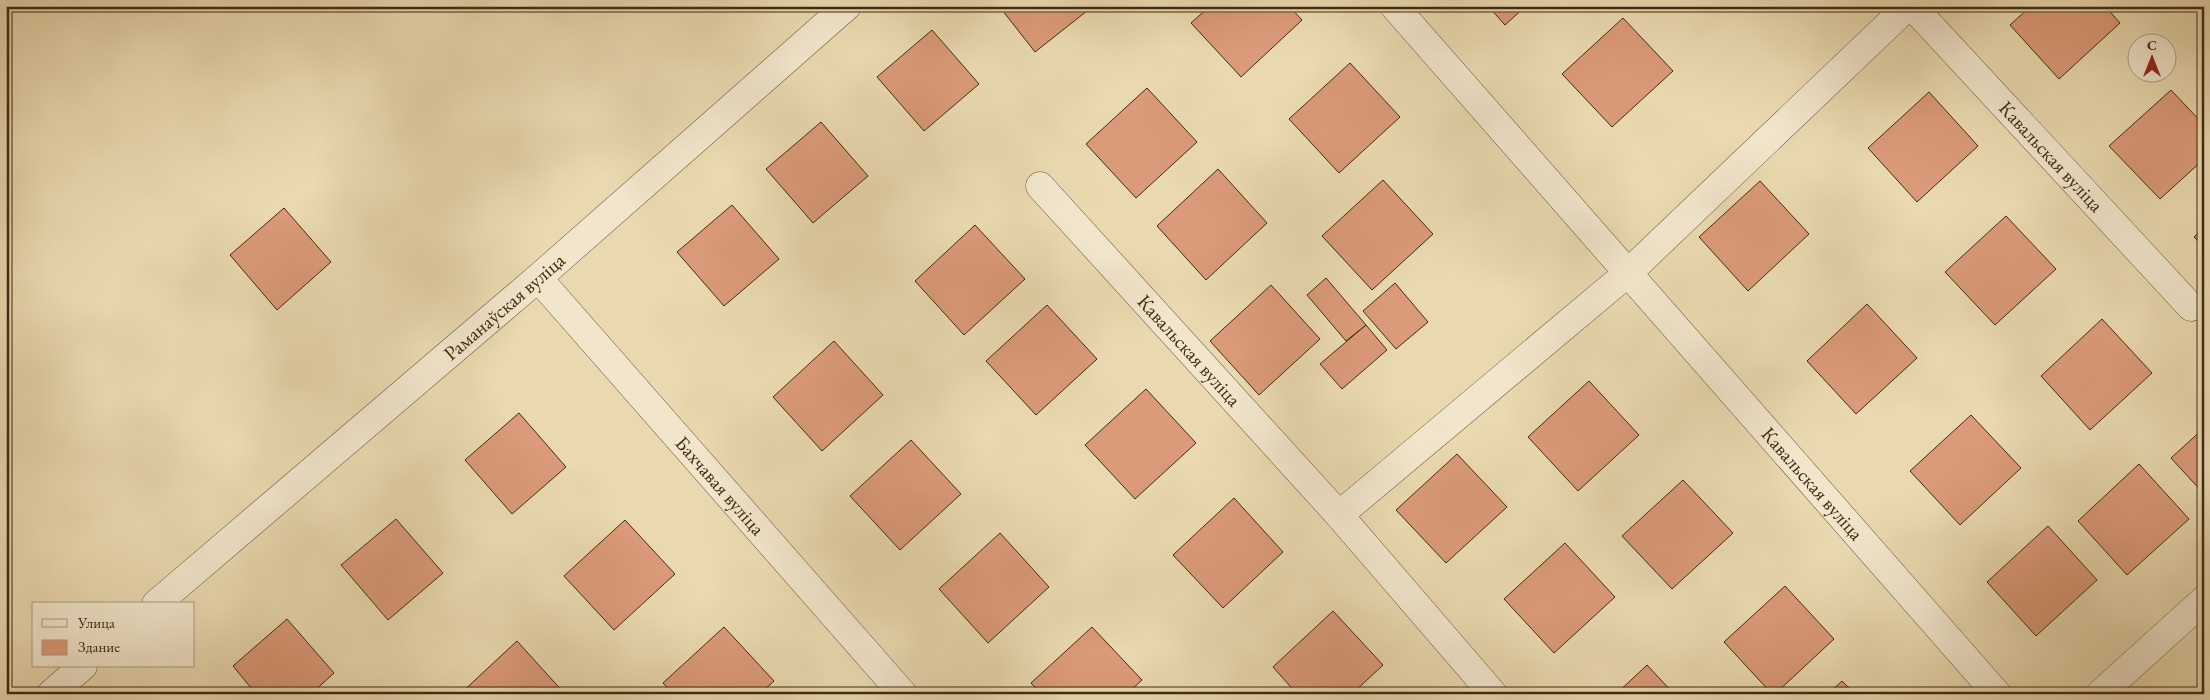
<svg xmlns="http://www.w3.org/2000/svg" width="2210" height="700" font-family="'EB Garamond',serif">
	<rect width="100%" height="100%" fill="#ead9b0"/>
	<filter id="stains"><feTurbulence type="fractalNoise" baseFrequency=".004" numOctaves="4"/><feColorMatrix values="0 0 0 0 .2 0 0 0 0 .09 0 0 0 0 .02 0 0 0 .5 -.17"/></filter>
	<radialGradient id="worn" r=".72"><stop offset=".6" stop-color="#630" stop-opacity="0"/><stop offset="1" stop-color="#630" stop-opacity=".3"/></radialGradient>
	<g fill="#db9a79" stroke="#412b12">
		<path d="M999,6H1091L1092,7L1035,52Z"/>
		<path d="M1210,6H1289L1302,20L1241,77L1191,23Z"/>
		<path d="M1488,6H1526L1505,25Z"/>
		<path d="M2031,6H2105L2120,23L2059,79L2010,25Z"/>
		<path d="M1623,18L1673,71L1612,127L1562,74Z"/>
		<path d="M932,30L979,84L924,131L877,77Z"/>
		<path d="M1350,63L1400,117L1339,173L1289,119Z"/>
		<path d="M1147,88L1197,142L1136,198L1086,144Z"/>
		<path d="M2171,90L2204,125V159L2160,199L2109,146Z"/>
		<path d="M1929,92L1978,146L1917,202L1868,148Z"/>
		<path d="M821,122L868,176L813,223L766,169Z"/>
		<path d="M1218,169L1267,223L1206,280L1157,226Z"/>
		<path d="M1383,180L1433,234L1372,290L1322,236Z"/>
		<path d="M1760,181L1809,234L1748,291L1699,237Z"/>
		<path d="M732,205L779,259L724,306L677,252Z"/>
		<path d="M284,208L331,262L277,310L230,255Z"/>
		<path d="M2006,216L2056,269L1995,325L1945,272Z"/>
		<path d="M975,225L1025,279L964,335L915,281Z"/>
		<path d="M2204,228V247L2194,237Z"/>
		<path d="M1326,278L1366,325L1346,341L1307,295Z"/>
		<path d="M1395,283L1428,322L1396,349L1363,311Z"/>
		<path d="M1271,285L1320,339L1259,395L1210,341Z"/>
		<path d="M1867,304L1917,358L1856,414L1807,361Z"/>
		<path d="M1047,305L1097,359L1036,415L986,361Z"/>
		<path d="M2102,319L2152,373L2090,430L2041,376Z"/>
		<path d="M1366,325L1387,350L1342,389L1320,364Z"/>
		<path d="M834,341L883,395L822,451L773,397Z"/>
		<path d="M1589,381L1639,435L1578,491L1528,437Z"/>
		<path d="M1146,389L1196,443L1135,499L1085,445Z"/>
		<path d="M519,413L566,467L512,514L465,460Z"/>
		<path d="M1971,415L2021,468L1960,525L1910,471Z"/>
		<path d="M2204,428V494L2171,458Z"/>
		<path d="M911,440L961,494L900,550L850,496Z"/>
		<path d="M1457,454L1507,507L1446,563L1396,510Z"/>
		<path d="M2139,464L2189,519L2127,575L2078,521Z"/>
		<path d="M1683,480L1733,533L1672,589L1622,536Z"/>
		<path d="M1234,498L1283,552L1223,608L1173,555Z"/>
		<path d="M396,519L443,573L388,620L341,565Z"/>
		<path d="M625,520L675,574L614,630L564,576Z"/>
		<path d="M2048,526L2097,580L2036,636L1987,582Z"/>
		<path d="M1000,533L1049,587L988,643L939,589Z"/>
		<path d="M1565,543L1615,597L1554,653L1504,599Z"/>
		<path d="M1785,586L1834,639L1775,694H1772L1724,642Z"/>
		<path d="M1333,611L1383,665L1352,694H1297L1273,667Z"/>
		<path d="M287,619L334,673L311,694H256L233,666Z"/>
		<path d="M724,627L774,681L760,694H673L663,683Z"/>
		<path d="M1092,627L1142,680L1127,694H1041L1031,683Z"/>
		<path d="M517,641L565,694H460Z"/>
		<path d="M1647,665L1674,694H1616Z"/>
		<path d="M1842,681L1855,694H1828Z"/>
	</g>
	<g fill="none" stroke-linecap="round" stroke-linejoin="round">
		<g stroke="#6b563a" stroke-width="29">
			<g id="minor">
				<path id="s1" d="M1394,6L1997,694"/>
				<path id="s2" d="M1912,6L2191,307"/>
				<path id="s3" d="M1040,186L1339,515L1629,272L1908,6"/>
				<path id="s4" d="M538,278L903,694"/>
				<path d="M1339,515L1493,694"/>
				<path id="s5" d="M156,604L538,278L847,6"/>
				<path d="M51,694L83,666"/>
				<path d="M2100,694L2204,600"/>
			</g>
		</g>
		<use href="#minor" stroke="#f1e6cc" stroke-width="28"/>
	</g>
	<g text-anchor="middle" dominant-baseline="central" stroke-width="4.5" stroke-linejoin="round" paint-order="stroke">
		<g font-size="20" fill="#412b12" stroke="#f1e6cc">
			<text stroke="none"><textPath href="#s2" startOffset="205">Кавальская вуліца</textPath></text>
			<text stroke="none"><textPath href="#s5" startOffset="458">Раманаўская вуліца</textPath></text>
			<text stroke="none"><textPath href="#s3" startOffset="222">Кавальская вуліца</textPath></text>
			<text stroke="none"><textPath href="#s1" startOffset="635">Кавальская вуліца</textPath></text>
			<text stroke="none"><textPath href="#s4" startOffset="276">Бахчавая вуліца</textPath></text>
		</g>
	</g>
	<rect width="2210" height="700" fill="none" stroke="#ead9b0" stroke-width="25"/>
	<rect x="8" y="8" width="2195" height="685" fill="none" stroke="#412b12" stroke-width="2.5"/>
	<rect x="12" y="12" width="2185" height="675" fill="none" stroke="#412b12"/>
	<rect x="32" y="602" width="162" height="65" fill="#f1e6cc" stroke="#ab9b82"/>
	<rect x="42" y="619" width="25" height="8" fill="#f1e6cc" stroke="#ab9b82"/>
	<text x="78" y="628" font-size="15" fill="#412b12">Улица</text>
	<rect x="42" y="640" width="25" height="15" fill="#db9a79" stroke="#ab9b82"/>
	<text x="78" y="652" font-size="15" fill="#412b12">Здание</text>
	<g transform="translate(2152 58)"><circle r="24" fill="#f1e6cc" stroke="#ab9b82"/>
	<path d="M0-4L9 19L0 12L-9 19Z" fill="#8f2418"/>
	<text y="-8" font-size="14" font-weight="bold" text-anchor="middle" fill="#412b12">С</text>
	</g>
	<rect width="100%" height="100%" filter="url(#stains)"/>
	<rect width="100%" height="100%" fill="url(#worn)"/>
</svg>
